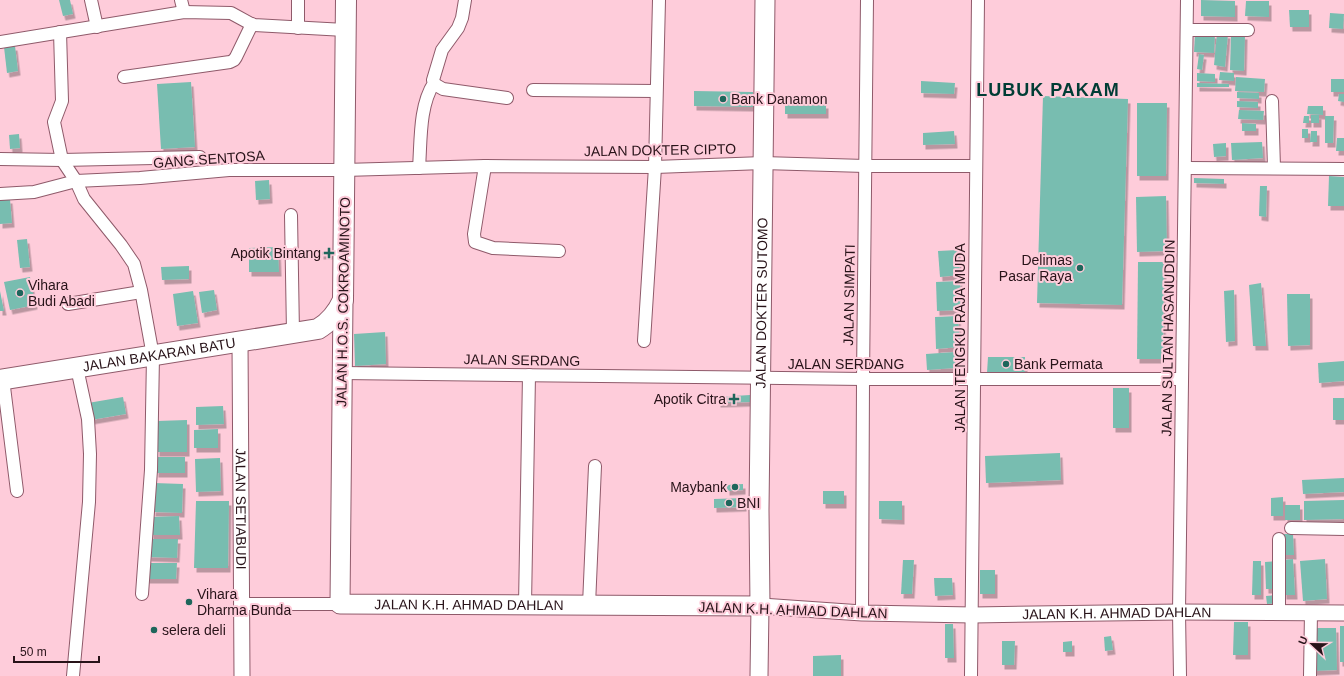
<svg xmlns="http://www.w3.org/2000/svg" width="1344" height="676" font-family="Arial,sans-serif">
	<defs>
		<filter id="shadow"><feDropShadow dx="2.5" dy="4.5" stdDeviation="0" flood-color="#0004"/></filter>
	</defs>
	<rect width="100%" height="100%" fill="#feccda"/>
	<g fill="#78bdb0" filter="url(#shadow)">
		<path d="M59,0H70L73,14L63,16Z"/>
		<path d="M1201,0L1235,1V17L1201,16Z"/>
		<path d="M1246,1H1269V17L1245,16Z"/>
		<path d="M1289,10H1309V27H1290Z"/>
		<path d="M1330,13L1344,14L1343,29L1329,28Z"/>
		<path d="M1195,33L1215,34L1214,53L1194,52Z"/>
		<path d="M1217,33L1228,34L1225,67L1214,65Z"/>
		<path d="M1231,34L1245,35L1244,71L1230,70Z"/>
		<path d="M15,46L18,71L7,73L4,47Z"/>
		<path d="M1199,54L1204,55L1202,70L1197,69Z"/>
		<path d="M1220,72L1234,73V81L1219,80Z"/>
		<path d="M1197,73L1215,74V82L1197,81Z"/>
		<path d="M1236,77L1265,79L1264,92L1235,91Z"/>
		<rect x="1331" y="79" width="13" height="13"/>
		<path d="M921,81L955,83L954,94L921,93Z"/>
		<path d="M191,82L195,147L161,149L157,84Z"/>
		<path d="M1197,83L1229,84V87H1197Z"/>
		<path d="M694,91L753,92V107L694,106Z"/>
		<path d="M1237,92L1259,93V99L1237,98Z"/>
		<path d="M1339,94H1344V102L1338,101Z"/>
		<path d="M1043,96L1128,99L1122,305L1037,303Z"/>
		<path d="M1237,101L1258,102V108L1237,107Z"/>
		<path d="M1137,103H1167L1166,176H1137Z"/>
		<rect x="785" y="104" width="41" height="10"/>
		<path d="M1308,106H1323V115L1307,114Z"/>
		<path d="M1239,110L1264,111L1263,120L1238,119Z"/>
		<rect x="1311" y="115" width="8" height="8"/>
		<path d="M1304,116H1309V123H1303Z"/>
		<path d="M1325,116H1334L1333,143H1325Z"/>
		<path d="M1242,123L1256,124V131H1242Z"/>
		<rect x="1302" y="129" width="6" height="9"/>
		<path d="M954,131L955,144L923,145V133Z"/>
		<path d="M1311,131H1317V142H1310Z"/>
		<path d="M19,134L20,148L10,149L9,135Z"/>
		<path d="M1337,138H1344V151H1336Z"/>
		<path d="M1262,142L1263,158L1232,160L1231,143Z"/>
		<path d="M1226,143V156L1214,157L1213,144Z"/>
		<path d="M1329,176L1344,177V206H1328Z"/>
		<path d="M1194,178L1224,179V184L1194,183Z"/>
		<path d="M269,180L270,199L256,200L255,181Z"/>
		<path d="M1260,186H1267L1266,217L1259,216Z"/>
		<path d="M1166,196L1167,251L1137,252L1136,197Z"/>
		<path d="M0,199H10L12,223L0,224Z"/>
		<path d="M27,239L30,267L20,268L17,240Z"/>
		<path d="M278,247L279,272H249V248Z"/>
		<path d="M958,250L960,275L940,277L938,251Z"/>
		<path d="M337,251V255H321V252Z"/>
		<path d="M1138,262H1164L1163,359H1137Z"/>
		<path d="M189,266V279L162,280L161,267Z"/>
		<path d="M30,277L35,305L10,310L4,282Z"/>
		<path d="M960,281L961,310L937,311L936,282Z"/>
		<path d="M1261,283L1266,346H1253L1249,285Z"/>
		<path d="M214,290L217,310L202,313L199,292Z"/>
		<path d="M1234,290L1235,341L1226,342L1224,291Z"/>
		<path d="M0,291L4,311H0Z"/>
		<path d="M193,291L198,323L177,326L173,294Z"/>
		<path d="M1287,294H1310V345L1288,346Z"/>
		<path d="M958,316L960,347L936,349L935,317Z"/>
		<path d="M385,332L386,364L355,366L354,334Z"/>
		<path d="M955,352V368L927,370L926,354Z"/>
		<path d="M988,357H1025V373H987Z"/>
		<path d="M1344,361V381L1319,383L1318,363Z"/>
		<rect x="1113" y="388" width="16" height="40"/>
		<path d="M750,395V402L718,403V397Z"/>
		<path d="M123,397L126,414L91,420L88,403Z"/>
		<rect x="1333" y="398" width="11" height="22"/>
		<path d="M223,406L224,424L196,425V407Z"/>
		<path d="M187,420V452H157V421Z"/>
		<path d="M218,429V448H194V430Z"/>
		<path d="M1060,453L1061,480L986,483L985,456Z"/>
		<rect x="156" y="457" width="29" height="16"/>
		<path d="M220,458L221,491L196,492L195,459Z"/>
		<path d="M1344,478V492L1303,494L1302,480Z"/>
		<path d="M154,483L183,484L182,513L153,512Z"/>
		<path d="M743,484V490L727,491V485Z"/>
		<rect x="823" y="491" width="21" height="13"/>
		<path d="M1283,497V516H1271V498Z"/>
		<path d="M744,498V507L714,508V499Z"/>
		<path d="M1344,500V519L1304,520V501Z"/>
		<path d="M196,501H229L228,568H194Z"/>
		<path d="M879,501H902V520L879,519Z"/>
		<rect x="1285" y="505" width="15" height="15"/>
		<path d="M179,516L180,535H151L150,517Z"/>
		<path d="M1282,534H1293L1294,555H1282Z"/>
		<path d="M149,539H178L177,558L149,557Z"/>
		<path d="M1293,559L1295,595H1284L1282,560Z"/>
		<path d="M1325,559L1327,599L1303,601L1300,561Z"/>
		<path d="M903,560H914L912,594H901Z"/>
		<path d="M1253,561H1261V595H1252Z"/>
		<path d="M1277,561L1278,589H1266L1265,562Z"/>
		<path d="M146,563H177L176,579H147Z"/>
		<rect x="980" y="570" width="15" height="24"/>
		<path d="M934,578H952L953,595L935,596Z"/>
		<path d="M1276,595L1277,603L1267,604L1266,596Z"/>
		<path d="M1234,622H1248V655H1233Z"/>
		<path d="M945,624H953L954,658H945Z"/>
		<rect x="1340" y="626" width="4" height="36"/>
		<path d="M1313,628H1336L1337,670L1313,671Z"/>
		<path d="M1111,636L1113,650L1105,651L1104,637Z"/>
		<path d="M1002,641H1015L1014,665H1002Z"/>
		<path d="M1072,641V652H1063V642Z"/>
		<path d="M841,655V676H813V656Z"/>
	</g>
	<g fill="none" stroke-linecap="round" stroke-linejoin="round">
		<g stroke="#8f5a6a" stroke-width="14">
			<g id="minor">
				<path d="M91,0L97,27"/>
				<path d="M181,0L184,12"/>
				<path d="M298,0V28"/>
				<path d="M1187,30H1248"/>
				<path d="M60,32L62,101L54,122L62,160L76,181L84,199L121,245L134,264L141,290L153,356L151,470L142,594"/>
				<path d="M0,42L184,12L231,13L253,25L345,30"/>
				<path d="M124,77L230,62L234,60L236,57L252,24"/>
				<path d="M434,83L436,85L443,89L507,98"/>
				<path d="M533,90L656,91"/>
				<path d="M1272,101L1274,168"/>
				<path d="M0,159L62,160L200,157"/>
				<path d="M485,166L474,234L475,242L493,248L559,251"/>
				<path d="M419,168C421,141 419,106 434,83L433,80L442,50L458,28L462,18L465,0"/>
				<path d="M1186,168L1344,169"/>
				<path d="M0,194L34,192L76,181L140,178L229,170H344L485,166L655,167L763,163L865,166H976"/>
				<path d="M291,215L293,333"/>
				<path d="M68,304L141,292"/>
				<path d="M644,341L655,167L659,0"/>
				<path d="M342,373L863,379H1182"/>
				<path d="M3,379L17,491"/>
				<path d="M1291,528L1344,529"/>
				<path d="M1279,539V612"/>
				<path d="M241,604H340"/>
				<path d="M525,605L529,375"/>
				<path d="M589,605L595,466"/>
				<path d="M862,613L863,379L867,0"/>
				<path d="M73,676L89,502L90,454L88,419L77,368"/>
				<path d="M971,676L978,0"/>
				<path d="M1180,676L1179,612L1187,0"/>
				<path d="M1310,676L1311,612"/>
			</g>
		</g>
		<g stroke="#8f5a6a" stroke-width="17">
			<g id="tertiary">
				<path id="s1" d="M240,341L242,676"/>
				<path id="s2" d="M760,606L862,613L973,615L1179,612L1344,613"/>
			</g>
		</g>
		<g stroke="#8f5a6a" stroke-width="19">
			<path id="secondary" d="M759,676L760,606"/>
		</g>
		<g stroke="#8f5a6a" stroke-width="21">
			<g id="primary">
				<path id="s3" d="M343,300L340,604L760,606L759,510L765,0"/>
			</g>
		</g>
		<g stroke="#8f5a6a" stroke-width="22">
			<g id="trunk">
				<path id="s4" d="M0,380L318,329C330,322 337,313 343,300L346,0"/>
			</g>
		</g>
		<use href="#minor" stroke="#fff" stroke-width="12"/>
		<use href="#tertiary" stroke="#fff" stroke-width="15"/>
		<use href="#secondary" stroke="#fff" stroke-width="17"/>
		<use href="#primary" stroke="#fff" stroke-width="19"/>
		<use href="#trunk" stroke="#fff" stroke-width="20"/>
	</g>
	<g fill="#1e665b" stroke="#feccda" stroke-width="1.5">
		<circle cx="723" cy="99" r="4"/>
		<path d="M327 247h4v4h4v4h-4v4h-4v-4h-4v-4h4z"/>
		<circle cx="1080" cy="268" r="4"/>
		<circle cx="20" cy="293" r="4"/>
		<circle cx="1006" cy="364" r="4"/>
		<path d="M732 393h4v4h4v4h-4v4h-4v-4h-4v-4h4z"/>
		<circle cx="735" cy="487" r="4"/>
		<circle cx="729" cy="503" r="4"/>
		<circle cx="189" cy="602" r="4"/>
		<circle cx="154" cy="630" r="4"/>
	</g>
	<g text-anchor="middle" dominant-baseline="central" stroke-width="4" stroke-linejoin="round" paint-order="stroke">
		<g font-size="14" fill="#281319" stroke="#feccda" text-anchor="start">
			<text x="731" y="99">Bank Danamon</text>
			<text x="321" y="253" text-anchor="end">Apotik Bintang</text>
			<text x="1072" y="260" text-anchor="end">Delimas<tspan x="1072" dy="16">Pasar Raya</tspan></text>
			<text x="28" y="285">Vihara<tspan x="28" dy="16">Budi Abadi</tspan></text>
			<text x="1014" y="364">Bank Permata</text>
			<text x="726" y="399" text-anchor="end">Apotik Citra</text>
			<text x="727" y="487" text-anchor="end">Maybank</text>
			<text x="737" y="503">BNI</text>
			<text x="197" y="594">Vihara<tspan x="197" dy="16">Dharma Bunda</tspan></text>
			<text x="162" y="630">selera deli</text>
		</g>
		<g font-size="14" fill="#281319" stroke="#feccda">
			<text transform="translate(660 150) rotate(-1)">JALAN DOKTER CIPTO</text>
			<text transform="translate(209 159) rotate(-4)">GANG SENTOSA</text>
			<text transform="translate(849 295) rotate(-89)">JALAN SIMPATI</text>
			<text transform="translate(343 302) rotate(-89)">JALAN H.O.S. COKROAMINOTO</text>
			<text stroke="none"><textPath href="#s3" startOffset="1027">JALAN DOKTER SUTOMO</textPath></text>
			<text transform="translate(960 338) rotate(-90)">JALAN TENGKU RAJA MUDA</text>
			<text transform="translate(1168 338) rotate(-89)">JALAN SULTAN HASANUDDIN</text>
			<text stroke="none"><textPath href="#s4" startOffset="161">JALAN BAKARAN BATU</textPath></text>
			<text transform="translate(522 360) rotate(1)">JALAN SERDANG</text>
			<text x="846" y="364">JALAN SERDANG</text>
			<text stroke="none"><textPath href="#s1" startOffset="168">JALAN SETIABUDI</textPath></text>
			<text stroke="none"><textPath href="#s3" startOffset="433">JALAN K.H. AHMAD DAHLAN</textPath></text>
			<text transform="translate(793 610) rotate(2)">JALAN K.H. AHMAD DAHLAN</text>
			<text stroke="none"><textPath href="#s2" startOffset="357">JALAN K.H. AHMAD DAHLAN</textPath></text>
		</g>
		<g font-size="18" font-weight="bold" letter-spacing="1" fill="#003d35" stroke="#feccda">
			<text x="1048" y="90">LUBUK PAKAM</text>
		</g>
	</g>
	<g transform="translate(1312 644) rotate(292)" stroke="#feccda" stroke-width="3" paint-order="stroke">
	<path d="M0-3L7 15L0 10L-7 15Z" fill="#281319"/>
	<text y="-6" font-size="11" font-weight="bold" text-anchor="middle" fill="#281319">U</text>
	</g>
	<path d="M14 656v6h85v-6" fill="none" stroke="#281319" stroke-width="2"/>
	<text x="20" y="656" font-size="12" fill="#281319" stroke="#feccda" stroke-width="3" paint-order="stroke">50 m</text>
</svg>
